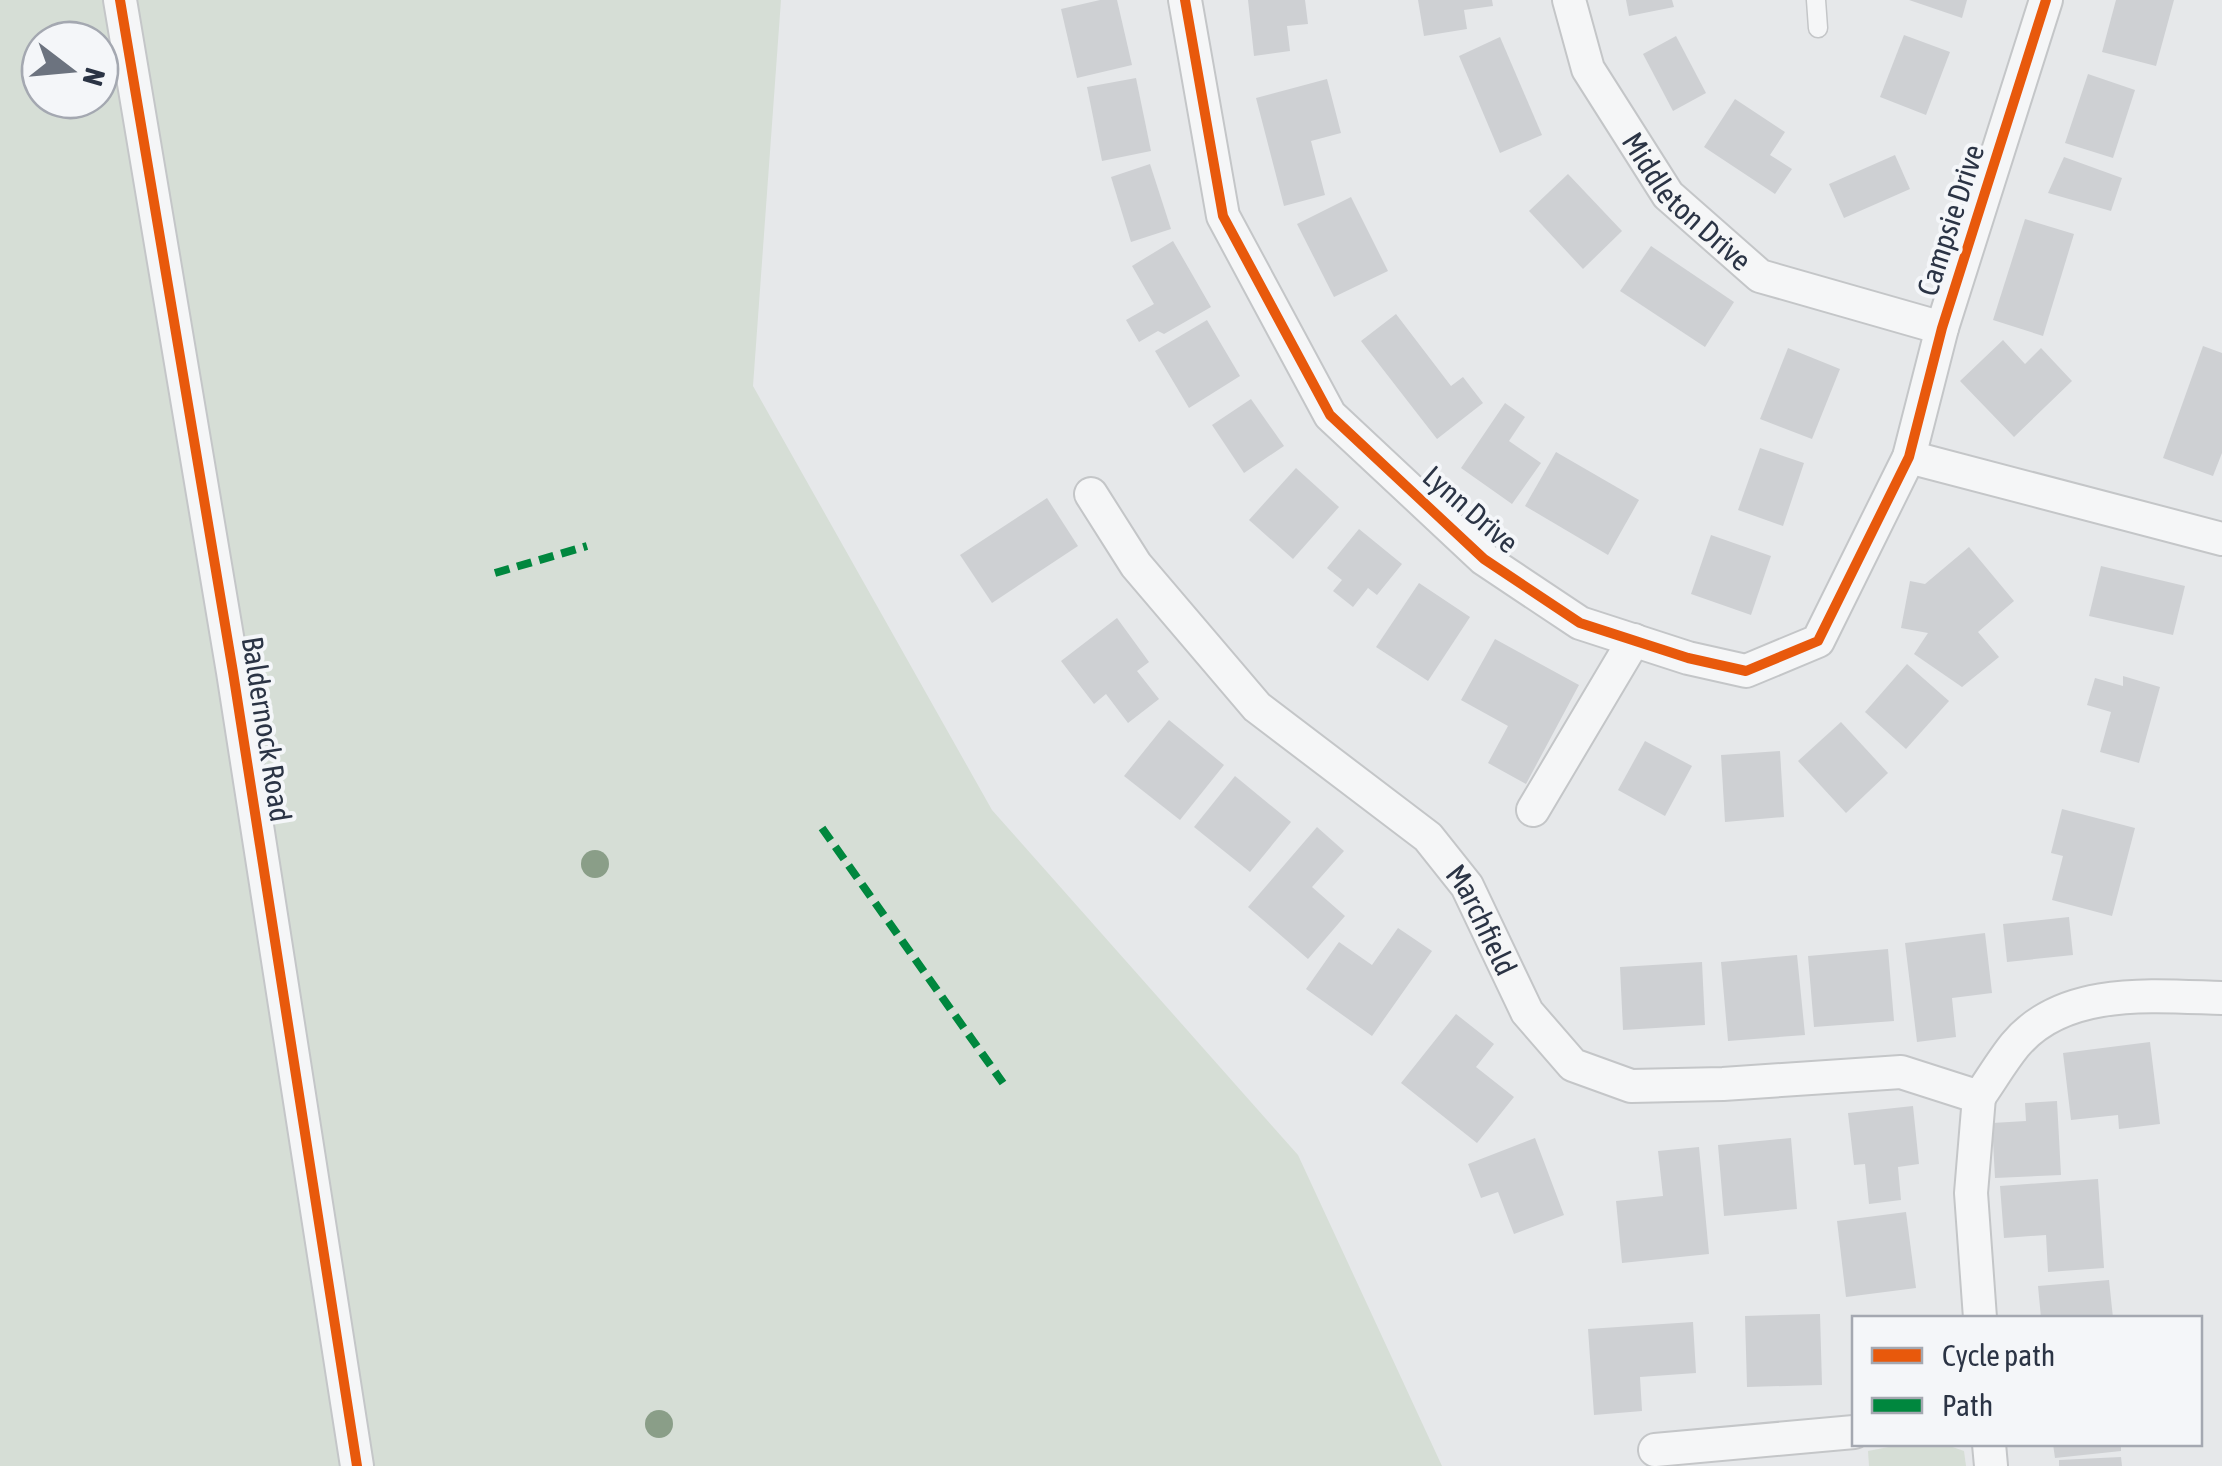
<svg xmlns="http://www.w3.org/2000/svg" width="2222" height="1466" font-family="'Asap Condensed',sans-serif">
	<rect width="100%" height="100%" fill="#e6e8ea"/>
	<g fill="#d6ded6" fill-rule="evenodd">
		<path d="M0,0H781L753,386L992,810L1298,1155L1442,1466H0ZM40,40H100V100H40Z"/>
		<path d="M1904,1444H1944L1964,1451L1966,1466H1869L1868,1451Z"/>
	</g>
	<g fill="#ced0d3">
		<path d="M1100,0H1117L1132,65L1077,78L1061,9Z"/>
		<path d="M1248,0H1305L1308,24L1287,26L1290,51L1254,56Z"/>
		<path d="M1418,0H1492L1493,6L1464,10L1467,29L1424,36Z"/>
		<path d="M1626,0H1672L1674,7L1629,16Z"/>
		<path d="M1909,0H1967L1962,18Z"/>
		<path d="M2116,0H2174L2156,66L2102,52Z"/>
		<path d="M1904,35L1950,52L1926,115L1880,97Z"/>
		<path d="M1676,36L1706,93L1673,111L1643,54Z"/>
		<path d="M1500,37L1542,135L1500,153L1459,56Z"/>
		<path d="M2088,74L2135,90L2113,158L2065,143Z"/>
		<path d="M1136,78L1151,151L1102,161L1087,87Z"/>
		<path d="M1327,79L1341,133L1311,141L1325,195L1284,206L1256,98Z"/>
		<path d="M1735,99L1785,132L1770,155L1792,169L1775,194L1704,147Z"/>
		<path d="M1895,155L1910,189L1844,218L1829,184Z"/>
		<path d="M2064,157L2122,178L2111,211L2048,193Z"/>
		<path d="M1150,164L1171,229L1131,242L1111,177Z"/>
		<path d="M1568,174L1622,231L1583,269L1529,211Z"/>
		<path d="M1351,197L1388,271L1334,297L1297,224Z"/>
		<path d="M2025,219L2074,234L2043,336L1993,320Z"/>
		<path d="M1173,241L1211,307L1164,334L1158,331L1139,342L1126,320L1154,304L1132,266Z"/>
		<path d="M1651,246L1734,302L1705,347L1620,291Z"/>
		<path d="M1396,314L1451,386L1463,377L1483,403L1437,439L1361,341Z"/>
		<path d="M1207,320L1240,376L1189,408L1155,351Z"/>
		<path d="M2003,340L2025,364L2041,348L2072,381L2014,437L1960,381Z"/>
		<path d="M2203,346L2222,353V453L2213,476L2163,458Z"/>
		<path d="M1788,348L1840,369L1812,439L1760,419Z"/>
		<path d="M1251,399L1284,446L1244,473L1212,425Z"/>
		<path d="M1505,403L1525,417L1509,441L1541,463L1512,504L1461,468Z"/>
		<path d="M1760,448L1804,463L1783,526L1738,510Z"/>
		<path d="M1556,452L1639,500L1608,555L1525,506Z"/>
		<path d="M1296,468L1339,507L1293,559L1249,520Z"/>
		<path d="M1047,498L1078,546L992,603L960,555Z"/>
		<path d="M1359,529L1402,564L1377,595L1368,588L1353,607L1333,591L1342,580L1327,568Z"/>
		<path d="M1711,535L1771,556L1751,615L1691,594Z"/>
		<path d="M1969,547L2014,601L1978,632L1999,657L1962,687L1914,654L1928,633L1901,628L1910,581L1925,584Z"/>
		<path d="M2101,566L2185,586L2173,635L2089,616Z"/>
		<path d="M1419,583L1470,617L1428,681L1376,647Z"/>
		<path d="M1117,618L1149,662L1137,671L1159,699L1128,723L1106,694L1094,704L1061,661Z"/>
		<path d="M1495,639L1579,685L1526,784L1488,763L1508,726L1461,700Z"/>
		<path d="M1907,664L1949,701L1906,749L1865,712Z"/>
		<path d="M2123,676L2160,687L2139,763L2100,752L2111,712L2087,705L2095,678L2123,686Z"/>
		<path d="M1169,720L1224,765L1180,820L1124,776Z"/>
		<path d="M1841,722L1888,773L1846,813L1798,761Z"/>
		<path d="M1645,741L1692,766L1665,816L1618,790Z"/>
		<path d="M1780,751L1784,817L1725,822L1721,755Z"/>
		<path d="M1235,776L1291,822L1250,872L1194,827Z"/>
		<path d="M2062,809L2135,828L2112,916L2052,900L2063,856L2051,853Z"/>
		<path d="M1317,827L1344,851L1312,887L1345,916L1308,959L1248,907Z"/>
		<path d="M2069,917L2073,955L2007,962L2003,924Z"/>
		<path d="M1398,928L1432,951L1372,1036L1306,989L1339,942L1372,965Z"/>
		<path d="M1985,933L1992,993L1952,998L1956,1037L1917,1042L1905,943Z"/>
		<path d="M1888,949L1894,1021L1814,1027L1808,956Z"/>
		<path d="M1797,955L1805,1035L1728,1041L1721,962Z"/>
		<path d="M1702,962L1705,1025L1623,1030L1620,967Z"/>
		<path d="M1456,1014L1494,1044L1476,1067L1514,1097L1477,1143L1401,1083Z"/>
		<path d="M2150,1042L2160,1124L2119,1129L2118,1115L2071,1120L2063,1053Z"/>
		<path d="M2057,1101L2061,1175L1995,1178L1992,1123L2026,1121L2025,1103Z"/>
		<path d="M1913,1106L1919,1164L1898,1167L1901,1200L1869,1204L1865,1164L1854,1165L1848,1113Z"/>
		<path d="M1535,1138L1564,1215L1514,1234L1498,1192L1481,1198L1468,1164Z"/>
		<path d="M1791,1138L1797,1209L1724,1216L1718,1145Z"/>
		<path d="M1699,1147L1709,1254L1622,1263L1616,1201L1663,1196L1658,1151Z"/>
		<path d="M2098,1179L2104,1268L2048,1272L2046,1235L2004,1238L2000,1186Z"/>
		<path d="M1906,1212L1916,1288L1846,1297L1837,1221Z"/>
		<path d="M2109,1280L2113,1318H2041L2038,1286Z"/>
		<path d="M1820,1314L1822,1385L1747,1387L1745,1316Z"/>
		<path d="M1693,1322L1696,1373L1640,1377L1642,1411L1594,1415L1588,1329Z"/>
		<path d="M2053,1444H2121V1451L2055,1458Z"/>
		<path d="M2121,1457L2122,1466H2059V1460Z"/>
	</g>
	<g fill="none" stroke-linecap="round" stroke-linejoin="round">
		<g stroke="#c4c6c8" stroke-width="21">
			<path id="service" d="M1816,0L1818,28"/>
		</g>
		<g stroke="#c4c6c8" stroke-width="36">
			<g id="minor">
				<path d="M120,0L233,672L357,1466"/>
				<path d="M1185,0L1223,216L1330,415L1484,559L1580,623L1688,658L1746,671L1818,641L1909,457L1942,328L2046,0"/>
				<path id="s1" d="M1569,0L1588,69L1668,195L1760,276L1942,328"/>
				<path d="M1909,457L2222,539"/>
				<path id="s2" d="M1091,494L1136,565L1257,707L1428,837L1467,886L1527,1012L1573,1065L1631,1086L1723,1084L1901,1072L1979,1097C1991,1080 2002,1061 2015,1045C2064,986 2154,996 2222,998"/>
				<path d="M1533,810L1634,640"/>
				<path d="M1979,1097L1971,1193L1980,1318"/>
				<path d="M1989,1444L1991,1466"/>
				<path d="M1655,1450L1854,1432"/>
			</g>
		</g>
		<use href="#service" stroke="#f5f6f7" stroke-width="18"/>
		<use href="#minor" stroke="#f5f6f7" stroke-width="32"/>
		<g stroke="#00873e" stroke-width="8" stroke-dasharray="15 8" stroke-linecap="butt">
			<path d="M495,573L587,546"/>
			<path d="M822,828L1003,1083"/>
		</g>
		<g stroke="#f4f6f9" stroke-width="16">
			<g id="cycleway">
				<path d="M120,0L233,672L357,1466"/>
				<path d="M1185,0L1223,216L1330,415L1484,559L1580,623L1688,658L1746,671L1818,641L1909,457L1942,328L2046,0"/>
			</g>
		</g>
		<use href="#cycleway" stroke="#e8590c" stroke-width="10"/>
	</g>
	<g fill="#8a9e88">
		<circle cx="595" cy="864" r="14"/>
		<circle cx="659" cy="1424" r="14"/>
	</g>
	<g text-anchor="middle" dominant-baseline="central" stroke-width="8" stroke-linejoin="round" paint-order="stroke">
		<g font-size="30" fill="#2b3445" stroke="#f4f6f9">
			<text stroke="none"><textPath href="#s1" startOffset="238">Middleton Drive</textPath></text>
			<text transform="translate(1950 220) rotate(-72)">Campsie Drive</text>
			<text transform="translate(1471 509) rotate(41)">Lynn Drive</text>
			<text transform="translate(267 729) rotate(81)">Baldernock Road</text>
			<text stroke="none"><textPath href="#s2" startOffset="585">Marchfield</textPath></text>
		</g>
	</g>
	<rect x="1852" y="1316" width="350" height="130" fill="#f4f6f9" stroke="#a4a8b1" stroke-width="2.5"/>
	<rect x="1872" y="1348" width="50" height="15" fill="#e8590c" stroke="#a4a8b1" stroke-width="2.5"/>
	<text x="1942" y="1366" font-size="30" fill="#2b3445">Cycle path</text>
	<rect x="1872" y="1398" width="50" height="15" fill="#00873e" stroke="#a4a8b1" stroke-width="2.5"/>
	<text x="1942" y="1416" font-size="30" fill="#2b3445">Path</text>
	<g transform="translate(70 70) rotate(106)"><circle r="48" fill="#f4f6f9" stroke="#a4a8b1" stroke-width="2.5"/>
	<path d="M0-8L18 38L0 25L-18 38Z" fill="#6c737f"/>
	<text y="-15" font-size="28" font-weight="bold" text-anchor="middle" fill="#2b3445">N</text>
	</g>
</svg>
